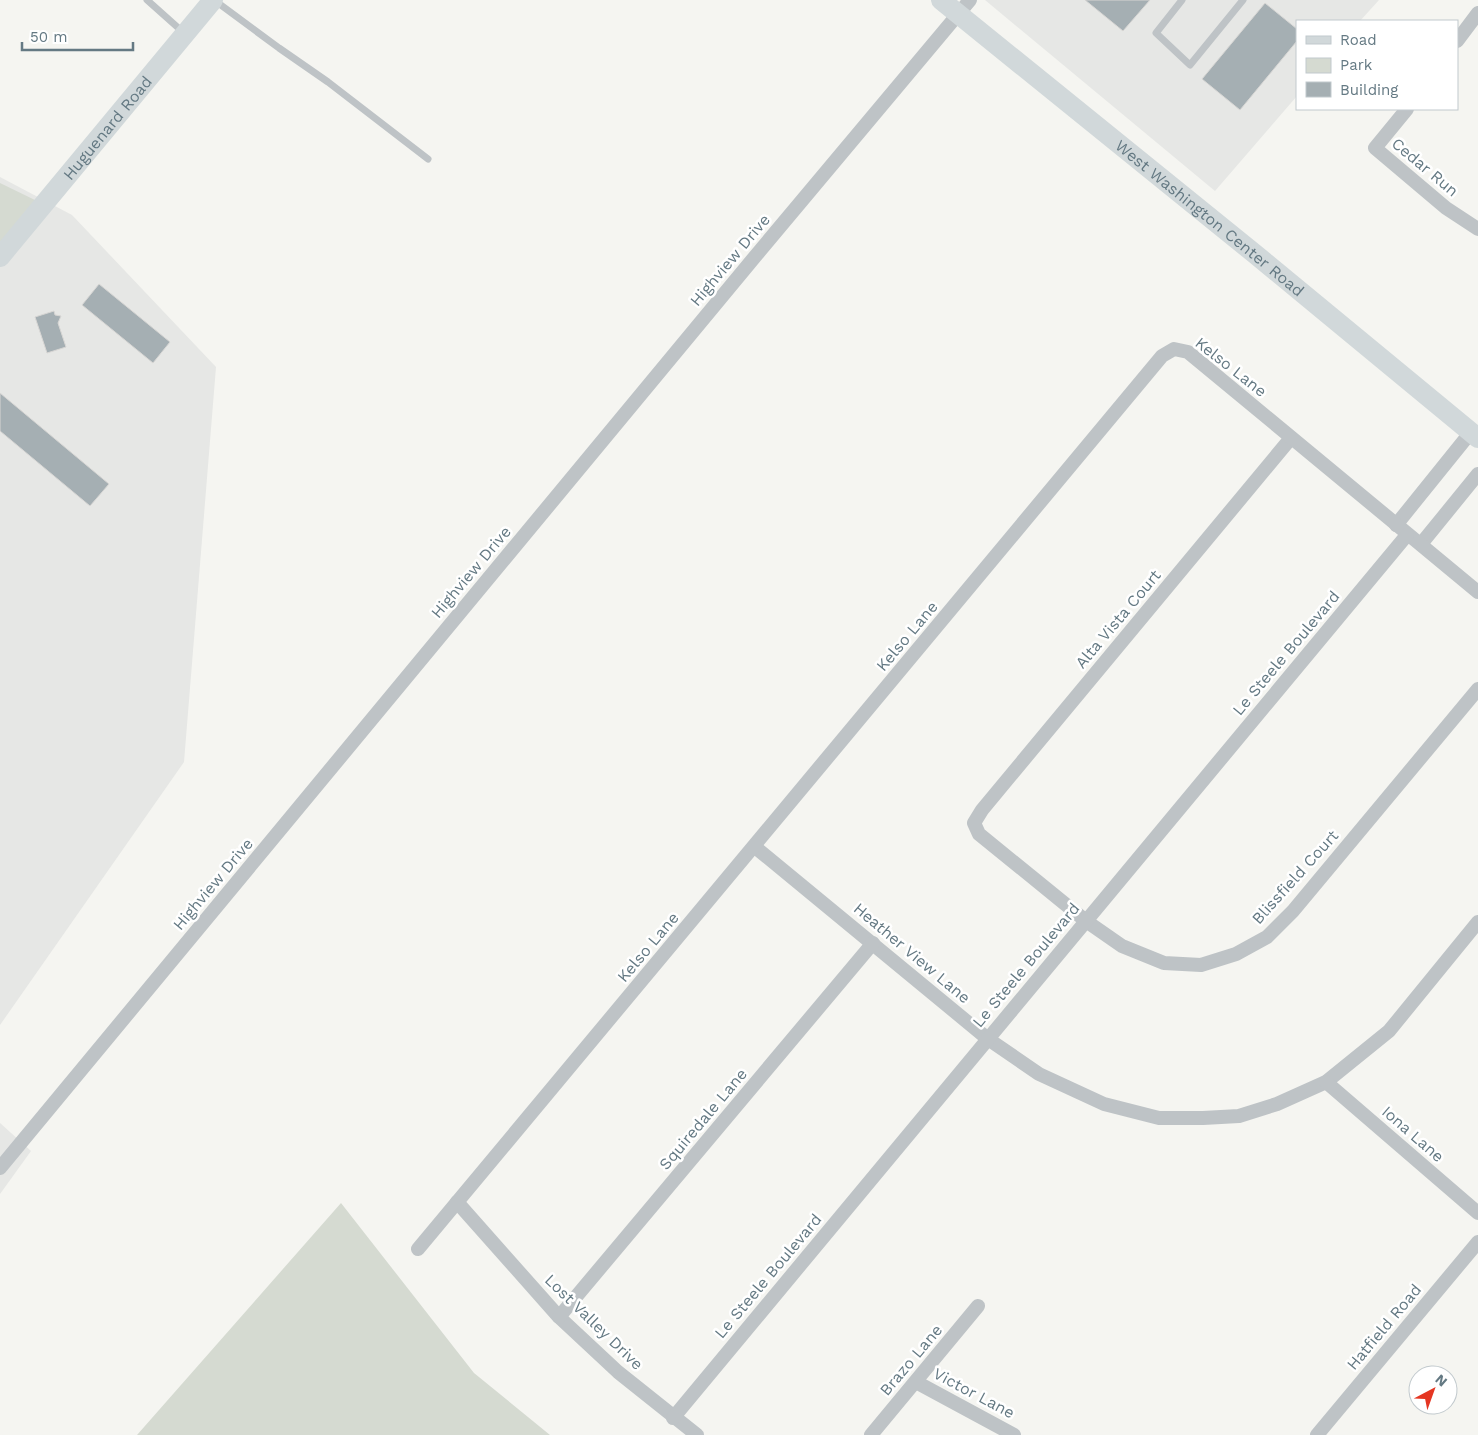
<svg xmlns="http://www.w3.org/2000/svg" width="1478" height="1435" font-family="'Work Sans',sans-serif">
	<rect width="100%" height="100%" fill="#f5f5f1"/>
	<g fill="#e6e7e5">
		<path d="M985,0H1379L1360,21H1297V96L1215,191Z"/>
		<path d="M0,177L72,215L216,367L184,762L0,1025Z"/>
		<path d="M0,1123L31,1151L0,1194Z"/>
	</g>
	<g fill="#d5dad1">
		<path d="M0,183L37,201L0,246Z"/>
		<path d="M341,1203L474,1373L550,1435H137Z"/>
	</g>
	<g fill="#a5afb3" stroke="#d7d6d4">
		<path d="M1085,0H1150L1123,31Z"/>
		<path d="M1265,3L1297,29V41L1240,110L1202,79Z"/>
		<path d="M99,284L170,342L153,363L82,305Z"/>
		<path d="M54,311L55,315L61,316L58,323L66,347L47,353L35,317Z"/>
		<path d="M0,393L109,484L90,506L0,431Z"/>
	</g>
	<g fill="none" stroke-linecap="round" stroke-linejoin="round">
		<g stroke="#bec3c6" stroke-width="7">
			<path d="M147,0L184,33"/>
			<path d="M214,0L279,48L328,82L428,159"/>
			<path d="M1182,0L1156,33L1190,65L1243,0"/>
		</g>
		<g stroke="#bec3c6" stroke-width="14">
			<path d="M1457,41L1478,13"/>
			<path d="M1407,109L1375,148L1446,208L1478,229"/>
			<path d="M1291,438L982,810L974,823L979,834L1086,921L1122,946L1164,963L1201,965L1236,954L1267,937L1293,911L1478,689"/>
			<path d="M1396,525L1471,432"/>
			<path d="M1421,544L1478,474"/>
			<path d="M755,847L988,1039L1039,1074L1104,1104L1159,1118H1203L1239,1116L1277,1104L1326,1082L1389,1031L1478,922"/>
			<path d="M1326,1082L1478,1213"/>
			<path d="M0,1168L753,259L970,0"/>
			<path d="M457,1202L559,1317L618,1372L697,1435"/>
			<path d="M418,1249L1162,356L1174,349L1188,352L1478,592"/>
			<path d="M559,1317L873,943"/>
			<path d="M916,1382L1014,1435"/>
			<path d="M673,1418L1407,535"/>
			<path d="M871,1435L978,1306"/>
			<path d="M1317,1435L1478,1242"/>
		</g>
		<g stroke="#d1d8da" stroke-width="20">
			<path id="s1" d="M941,0L1255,254L1478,438"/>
			<path id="s2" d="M0,257L213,0"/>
		</g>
	</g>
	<g text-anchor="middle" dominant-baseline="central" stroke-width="5" stroke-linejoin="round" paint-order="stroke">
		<g font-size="16" fill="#647983" stroke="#fff">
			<text stroke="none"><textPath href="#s2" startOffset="168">Huguenard Road</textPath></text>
			<text transform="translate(1425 167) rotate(40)">Cedar Run</text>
			<text stroke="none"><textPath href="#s1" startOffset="346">West Washington Center Road</textPath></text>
			<text transform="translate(730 260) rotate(-50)">Highview Drive</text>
			<text transform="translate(1231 367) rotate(38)">Kelso Lane</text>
			<text transform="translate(471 572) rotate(-50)">Highview Drive</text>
			<text transform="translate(1118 619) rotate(-50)">Alta Vista Court</text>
			<text transform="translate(907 636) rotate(-50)">Kelso Lane</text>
			<text transform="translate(1286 653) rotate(-50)">Le Steele Boulevard</text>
			<text transform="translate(1295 877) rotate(-48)">Blissfield Court</text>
			<text transform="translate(213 884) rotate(-50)">Highview Drive</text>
			<text transform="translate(648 947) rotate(-50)">Kelso Lane</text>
			<text transform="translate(912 953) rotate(40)">Heather View Lane</text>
			<text transform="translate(1026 965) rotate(-50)">Le Steele Boulevard</text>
			<text transform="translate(703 1119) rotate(-50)">Squiredale Lane</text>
			<text transform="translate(1413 1134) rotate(41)">Iona Lane</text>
			<text transform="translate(768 1276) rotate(-50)">Le Steele Boulevard</text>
			<text transform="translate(594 1322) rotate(44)">Lost Valley Drive</text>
			<text transform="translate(1384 1327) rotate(-50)">Hatfield Road</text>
			<text transform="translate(911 1360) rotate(-50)">Brazo Lane</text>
			<text transform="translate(974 1393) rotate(28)">Victor Lane</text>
		</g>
	</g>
	<rect x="1296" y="20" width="162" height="90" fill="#ffffff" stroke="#c1c9cd"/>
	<rect x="1306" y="36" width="25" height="8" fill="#d1d8da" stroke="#c1c9cd"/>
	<text x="1340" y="45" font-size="15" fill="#647983">Road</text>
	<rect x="1306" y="58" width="25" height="15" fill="#d5dad1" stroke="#c1c9cd"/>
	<text x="1340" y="70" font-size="15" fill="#647983">Park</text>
	<rect x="1306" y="82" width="25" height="15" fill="#a5afb3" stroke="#c1c9cd"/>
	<text x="1340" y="95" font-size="15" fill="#647983">Building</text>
	<g transform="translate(1433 1390) rotate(41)"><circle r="24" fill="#ffffff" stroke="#c1c9cd"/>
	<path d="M0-4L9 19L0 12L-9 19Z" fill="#e53622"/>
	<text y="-8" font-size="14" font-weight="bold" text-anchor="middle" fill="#647983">N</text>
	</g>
	<path d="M22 42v8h111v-8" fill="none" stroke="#647983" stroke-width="2.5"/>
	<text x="30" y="42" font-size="15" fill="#647983" stroke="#ffffff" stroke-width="4" paint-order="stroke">50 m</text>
</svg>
